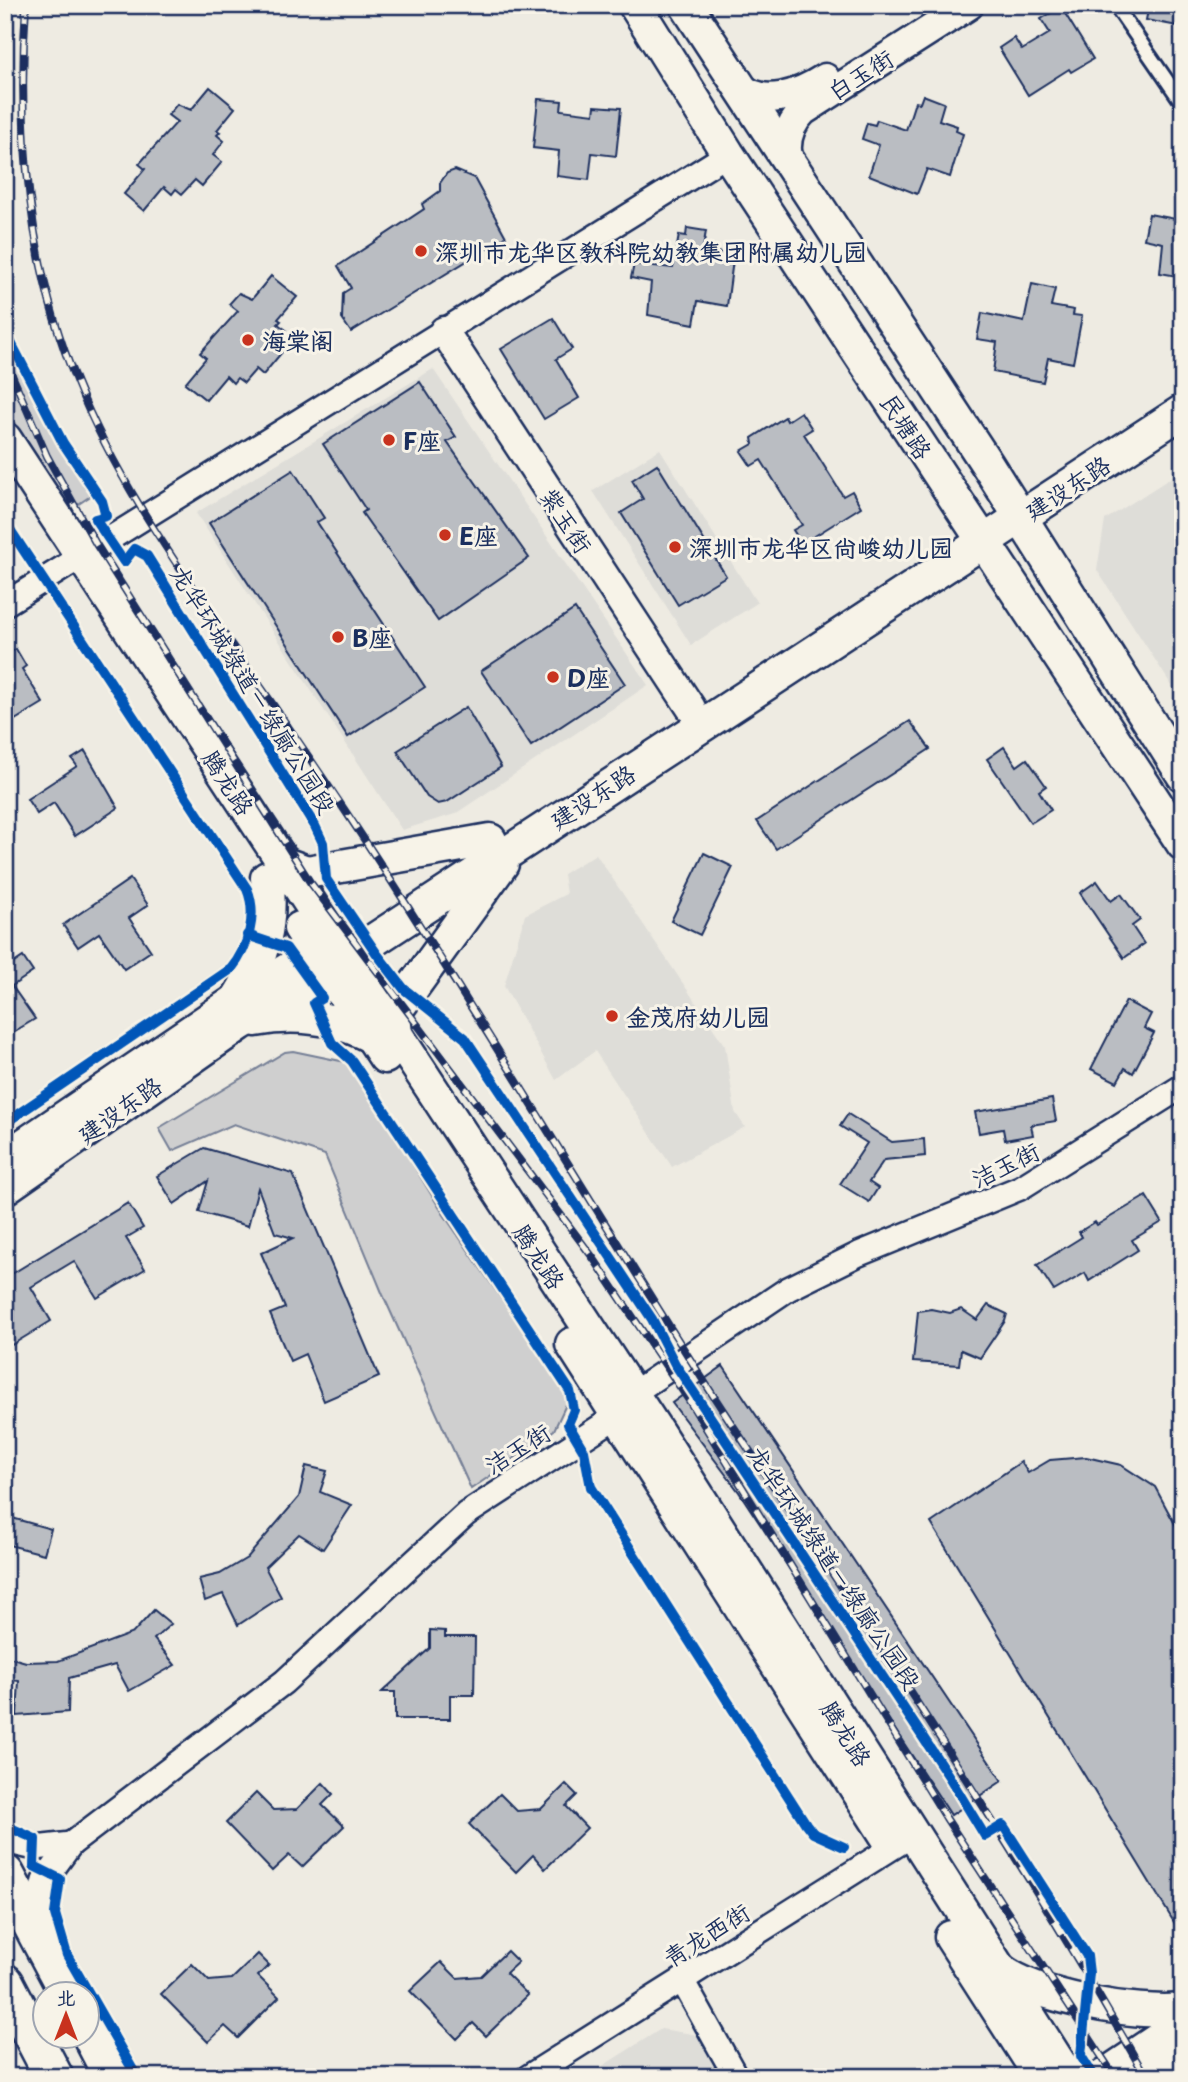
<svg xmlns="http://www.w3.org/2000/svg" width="1188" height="2082" font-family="'Playpen Sans','LXGW WenKai TC',sans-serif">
	<rect width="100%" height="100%" fill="#eeebe2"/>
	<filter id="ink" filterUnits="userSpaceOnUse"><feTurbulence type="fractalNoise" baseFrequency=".0143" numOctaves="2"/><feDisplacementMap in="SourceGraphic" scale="14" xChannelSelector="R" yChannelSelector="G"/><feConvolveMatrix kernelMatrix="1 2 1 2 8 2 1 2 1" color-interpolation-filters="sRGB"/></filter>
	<g filter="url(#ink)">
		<g fill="#deddd8">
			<path d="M433,369L648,685L455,814L402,830L196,513Z"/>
			<path d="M660,449L757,603L691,645L593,491Z"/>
			<path d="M1183,470V703L1097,570L1105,520Z"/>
			<path d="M596,854L725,1046L735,1112L745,1127L672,1167L595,1051L556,1080L504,986L525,915L566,894L563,874Z"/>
			<path d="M661,2029L698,2035L723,2077H585Z"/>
		</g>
		<g fill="#cfcfcf" stroke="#757f96" stroke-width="2">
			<path d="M18,361L57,445L92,495L65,513L5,420V363Z"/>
			<path d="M293,1051L350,1063L442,1212L569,1398L554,1430L499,1469L495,1476L493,1474L471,1489L383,1295L325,1155L234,1124L172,1151L159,1128L285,1052Z"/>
		</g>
		<g fill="#babdc2" stroke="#1b2f5e" stroke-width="2">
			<path d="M1149,5H1183V27L1146,20Z"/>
			<path d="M1061,7L1093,59L1071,72L1069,69L1028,95L999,48L1014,38L1022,50L1050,33L1041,19Z"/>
			<path d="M210,87L235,108L217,130L220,132L217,135L224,141L213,155L222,162L202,186L195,180L182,194L176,189L172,194L164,187L144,211L124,194L145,169L139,164L177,122L168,115L177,104L191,110Z"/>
			<path d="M923,95L944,103L939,120L957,126L956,131L963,134L950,177L927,169L917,194L869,175L879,145L862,139L867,123L875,125L877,120L906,130L915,102L920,103Z"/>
			<path d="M538,99L562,101L561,110L594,114L595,106L621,108L616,156L592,153L589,180L557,176L559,151L533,148Z"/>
			<path d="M455,170L474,178L506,237L351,332L342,319L343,293L351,288L338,266L424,209L422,204L440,191V183L447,173Z"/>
			<path d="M1149,214L1181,220L1179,232L1183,233V277L1160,273L1163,243L1144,239Z"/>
			<path d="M687,228L706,231L703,249L726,254L725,258L733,260L727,306L698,301L694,324L648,315L651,282L631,278L634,264L673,268L679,235L686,236Z"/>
			<path d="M271,276L297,297L278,319L281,321L278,324L286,330L274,344L283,351L263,375L256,369L244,383L237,378L233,383L226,376L206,400L185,383L206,358L200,353L238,311L229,304L239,293L252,299Z"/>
			<path d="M1032,284L1055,289L1051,306L1074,310L1073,315L1082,316L1073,363L1048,358L1043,382L993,372L997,342L977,339L982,313L1024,322Z"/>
			<path d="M553,318L572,349L556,359L579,398L544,419L501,349Z"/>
			<path d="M420,382L456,437L447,442L529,558L438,621L362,513L366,510L323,444Z"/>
			<path d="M801,412L812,429L804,434L843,496L852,491L861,507L802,544L793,530L802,525L761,460L751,466L741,451L753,444L752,438L785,417L787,421Z"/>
			<path d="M657,464L726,576L678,605L621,513L643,499L632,480Z"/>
			<path d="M293,470L324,518L317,522L425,687L348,737L209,523Z"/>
			<path d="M575,609L625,684L531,746L481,671Z"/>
			<path d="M5,643L11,652L16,649L26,666L22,669L43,703L5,726Z"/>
			<path d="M466,707L501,767L447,802L438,804L427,797L397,751Z"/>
			<path d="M910,721L930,749L776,849L757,821Z"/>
			<path d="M1004,747L1017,766L1027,759L1046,786L1039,791L1051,810L1031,823L987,759Z"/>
			<path d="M85,751L118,808L75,836L54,803L37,814L27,799L77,766L72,759Z"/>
			<path d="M704,853L733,867L700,935L671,921Z"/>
			<path d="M130,879L148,905L129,918L151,951L124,969L99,933L78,947L63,925Z"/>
			<path d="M1097,881L1111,901L1121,894L1140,920L1132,926L1144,944L1124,958L1080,893Z"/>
			<path d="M23,957L33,972L12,986L35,1019L5,1037V969Z"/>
			<path d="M1126,1001L1151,1014L1144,1028L1154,1033L1133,1073L1125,1068L1117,1082L1091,1069Z"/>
			<path d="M1052,1099L1056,1121L1031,1125L1033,1135L1005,1140L1003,1129L979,1133L975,1112Z"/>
			<path d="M848,1114L892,1142L924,1139L925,1156L884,1160L869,1182L878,1188L869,1202L840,1184L867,1143L840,1126Z"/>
			<path d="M204,1148L293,1174L379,1377L324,1401L305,1354L290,1361L270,1314L285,1308L261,1253L293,1238L275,1233L258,1188L248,1226L199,1212L208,1181L174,1204L157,1176Z"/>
			<path d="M1146,1196L1162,1222L1132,1240L1138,1250L1089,1281L1085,1273L1054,1291L1037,1265L1082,1237L1079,1232L1095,1222L1097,1225Z"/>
			<path d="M128,1203L143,1228L126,1238L145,1269L97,1298L74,1261L31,1287L51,1321L10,1346L5,1338V1278Z"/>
			<path d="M988,1305L1007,1314L1005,1321L980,1358L961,1350L959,1365L913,1362L918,1311L931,1309L950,1313L961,1309L977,1320Z"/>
			<path d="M723,1366L1002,1781L951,1815L739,1492L672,1403Z"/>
			<path d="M1086,1457L1121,1465L1155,1487L1183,1539V1937L931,1523L1021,1462L1028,1473L1050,1460Z"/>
			<path d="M306,1466L327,1471L320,1492L352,1505L323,1549L299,1534L265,1567L281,1597L238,1625L223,1594L205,1601L199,1579L220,1574L247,1558L299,1497Z"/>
			<path d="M5,1516L51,1529L44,1554L5,1544Z"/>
			<path d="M154,1610L171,1624L154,1639L175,1665L129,1691L115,1665L69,1678L68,1712L17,1716L19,1681L5,1679V1656L26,1662L58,1661L133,1633Z"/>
			<path d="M430,1630L445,1631V1637H475L474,1695H450V1719H395V1692H382L430,1648Z"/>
			<path d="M323,1783L333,1794L322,1805L344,1826L302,1867L289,1855L272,1871L226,1823L256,1793L273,1810L297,1809Z"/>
			<path d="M566,1784L577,1795L566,1806L587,1828L545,1869L533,1855L516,1872L469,1824L500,1794L517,1811L541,1809Z"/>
			<path d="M507,1951L518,1962L506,1973L528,1995L486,2036L473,2023L457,2039L410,1991L441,1962L457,1978L481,1976Z"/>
			<path d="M258,1954L269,1965L258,1976L279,1997L238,2038L225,2026L208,2042L161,1994L192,1964L209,1981L232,1979Z"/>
		</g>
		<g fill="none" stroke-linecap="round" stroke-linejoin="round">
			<g stroke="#1b2f5e" stroke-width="18">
				<path id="service" d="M1115,5L1183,104"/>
			</g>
			<g stroke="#1b2f5e" stroke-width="28">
				<g id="minor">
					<path d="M5,604L728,154"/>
					<path d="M5,1841L35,1848L71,1844"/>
					<path d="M38,1928L40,1897L44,1881L71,1844L284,1682L466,1514L617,1416L632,1394L788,1289L859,1254L1020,1188L1183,1086"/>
					<path d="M682,1980L736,2077"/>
					<path d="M528,2077L906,1839"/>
				</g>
			</g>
			<g stroke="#1b2f5e" stroke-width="33">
				<g id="tertiary">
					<path d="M737,84C762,110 800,94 825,78"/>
					<path d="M790,166C783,145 788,126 803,111L969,5"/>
					<path d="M444,331L691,708"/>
				</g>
			</g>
			<g stroke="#1b2f5e" stroke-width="37">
				<g id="secondary">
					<path d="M635,5L728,154L1183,844"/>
					<path d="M686,5L987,464L1183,775"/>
					<path d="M5,439L658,1433L1068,2077"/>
					<path d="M282,863L307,872L490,840"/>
					<path d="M300,928L385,1057"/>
					<path d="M238,998C263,959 273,924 267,878"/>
					<path d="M255,1020C297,1012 335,1017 372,1037"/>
					<path d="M396,1034L394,1016L398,1008L502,864"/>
					<path d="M5,1158L237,1000L332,943"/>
					<path d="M5,1188L240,1024L310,982L1183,411"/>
					<path d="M572,1344L889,1840"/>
					<path d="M951,1937L1041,2077"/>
					<path d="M999,1969C1037,1998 1136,2015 1183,2010"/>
					<path d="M1102,2077L1183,2023"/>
					<path d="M1143,2077L1183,2050"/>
				</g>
			</g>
			<g stroke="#1b2f5e" stroke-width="42">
				<g id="primary">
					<path d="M5,1874L69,1994"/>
					<path d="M5,1983L54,2077"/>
					<path d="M88,2029L113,2077"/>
				</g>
			</g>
			<use href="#service" stroke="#f7f3e8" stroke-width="12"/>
			<use href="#minor" stroke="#f7f3e8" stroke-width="23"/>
			<use href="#tertiary" stroke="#f7f3e8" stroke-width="28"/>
			<use href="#secondary" stroke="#f7f3e8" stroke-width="32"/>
			<use href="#primary" stroke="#f7f3e8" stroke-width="37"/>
			<g stroke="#1b2f5e" stroke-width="8">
				<g id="rail">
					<path d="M26,5C17,131 28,266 77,383C113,472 168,552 222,631C279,713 336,795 390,879C496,1044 597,1213 702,1378C747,1449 796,1518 842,1588C948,1748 1051,1910 1146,2077"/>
					<path d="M5,359L47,456L96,544L310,882L594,1259L688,1399L946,1818L1115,2077"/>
				</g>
			</g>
			<use href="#rail" stroke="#f7f3e8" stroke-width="5" stroke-dasharray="16" stroke-linecap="butt"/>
			<g stroke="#f7f3e8" stroke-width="15">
				<g id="cycleway">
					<path d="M5,331L63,443L102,501L106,516L95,519L124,562L134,549L147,556L315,826L323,843L326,879L377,954L404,989L465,1038L652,1319L675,1364L948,1775L985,1836L1003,1825L1087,1956L1089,1973L1081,2056L1094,2077"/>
					<path d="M5,522L247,889C258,915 248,948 231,969L5,1123"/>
					<path d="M247,935L286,948L322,998L314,1003L332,1043L352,1061L570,1391L574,1410L568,1424L584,1451L591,1487L806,1824L813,1833L844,1847"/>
					<path d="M5,1821L13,1829L35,1839L34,1866L60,1879L55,1914L67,1955L137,2077"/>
				</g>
			</g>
			<use href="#cycleway" stroke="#0057b8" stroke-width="10"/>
		</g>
	</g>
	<g fill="#c8321e" stroke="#f7f3e8" stroke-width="2.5">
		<circle cx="421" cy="251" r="7"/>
		<circle cx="248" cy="340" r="7"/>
		<circle cx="389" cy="440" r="7"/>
		<circle cx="445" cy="535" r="7"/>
		<circle cx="675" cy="547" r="7"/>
		<circle cx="338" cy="637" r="7"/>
		<circle cx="553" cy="677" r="7"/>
		<circle cx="612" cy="1016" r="7"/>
	</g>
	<g text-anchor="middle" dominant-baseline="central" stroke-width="6" stroke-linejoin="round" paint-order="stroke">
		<g font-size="24" fill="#1b2f5e" stroke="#f7f3e8">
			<text transform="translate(860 74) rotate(-32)">白玉街</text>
			<text transform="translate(907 426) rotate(57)">民塘路</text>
			<text transform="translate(1067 487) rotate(-33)">建设东路</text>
			<text transform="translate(567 520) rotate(57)">紫玉街</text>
			<text transform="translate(254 689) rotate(58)">龙华环城绿道－绿廊公园段</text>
			<text transform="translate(229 782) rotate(57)">腾龙路</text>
			<text transform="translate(592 796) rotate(-33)">建设东路</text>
			<text transform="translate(119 1109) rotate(-35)">建设东路</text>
			<text transform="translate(1005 1164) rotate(-26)">洁玉街</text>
			<text transform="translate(540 1256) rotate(57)">腾龙路</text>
			<text transform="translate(517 1448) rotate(-32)">洁玉街</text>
			<text transform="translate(835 1567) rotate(56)">龙华环城绿道－绿廊公园段</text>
			<text transform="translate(847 1733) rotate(58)">腾龙路</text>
			<text transform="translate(706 1934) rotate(-32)">青龙西街</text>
		</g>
		<g font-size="24" font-weight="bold" fill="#1b2f5e" stroke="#f7f3e8" text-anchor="start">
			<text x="435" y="251">深圳市龙华区教科院幼教集团附属幼儿园</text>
			<text x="262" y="340">海棠阁</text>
			<text x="403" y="440">F座</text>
			<text x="459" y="535">E座</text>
			<text x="689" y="547">深圳市龙华区尚峻幼儿园</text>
			<text x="352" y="637">B座</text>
			<text x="567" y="677">D座</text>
			<text x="626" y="1016">金茂府幼儿园</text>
		</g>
	</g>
	<rect width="1188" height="2082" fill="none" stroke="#f7f3e8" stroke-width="28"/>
	<rect x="14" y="14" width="1160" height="2054" fill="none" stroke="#1b2f5e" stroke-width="2.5" filter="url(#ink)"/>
	<g transform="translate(66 2015)"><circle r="33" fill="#f7f3e8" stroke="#9fa5b1" stroke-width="2"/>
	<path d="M0-5L12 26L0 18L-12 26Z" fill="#c8321e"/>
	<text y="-10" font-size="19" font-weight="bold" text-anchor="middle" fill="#1b2f5e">北</text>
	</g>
</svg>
